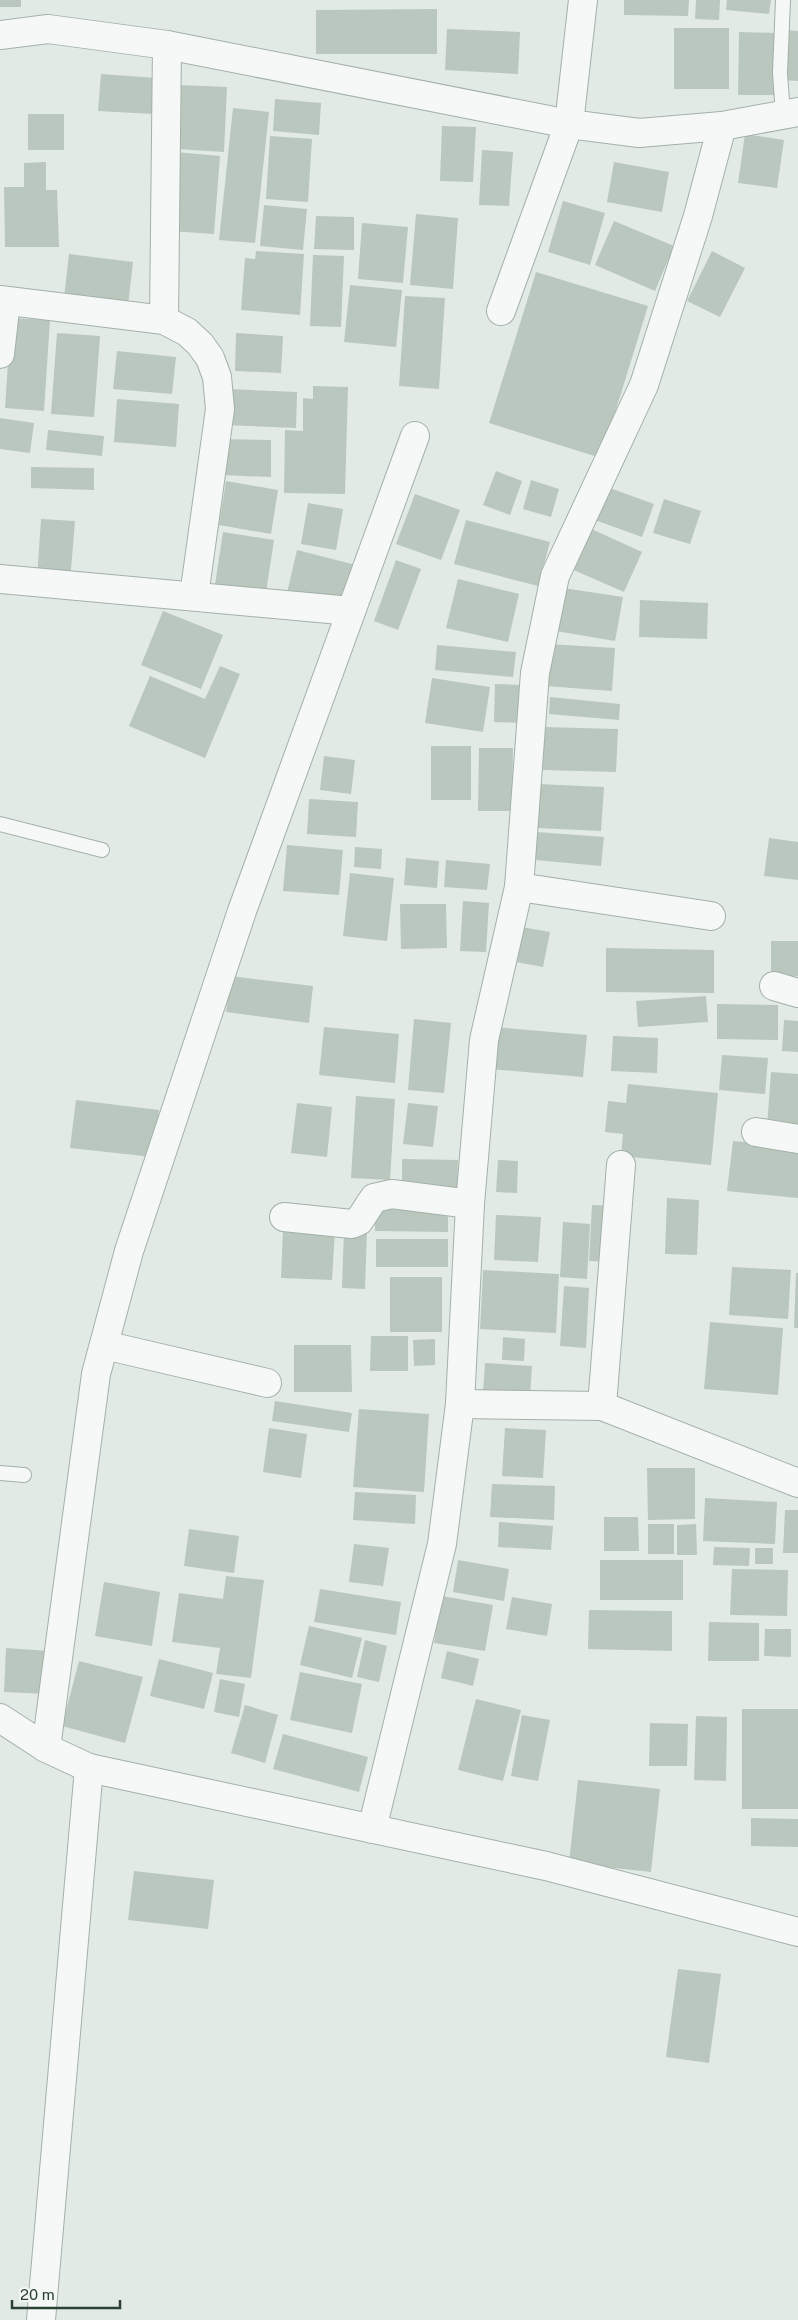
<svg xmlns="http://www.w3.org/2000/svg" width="798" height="2320" font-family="'Public Sans',sans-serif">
	<rect width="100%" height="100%" fill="#e2eae5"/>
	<g fill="#b9c7be">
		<rect x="0" y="0" width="21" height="7"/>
		<path d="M624,0H689L688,16L624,15Z"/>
		<path d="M696,0H720L719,20L695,19Z"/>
		<path d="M727,0H771L769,14L726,10Z"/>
		<path d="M437,9V54H316V10Z"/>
		<rect x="674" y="28" width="55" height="61"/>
		<path d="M447,29L520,32L518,74L445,70Z"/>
		<path d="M785,30L798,31V81L783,80Z"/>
		<path d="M739,32L778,33L777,95H738Z"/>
		<path d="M101,74L156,78L154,114L98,111Z"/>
		<path d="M179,85L227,87L224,152L176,149Z"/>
		<path d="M275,99L321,103L319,135L273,131Z"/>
		<path d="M233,108L269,112L255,243L219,240Z"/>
		<rect x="28" y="114" width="36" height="36"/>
		<path d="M442,126L476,127L473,182L440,181Z"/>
		<path d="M745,134L784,140L777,188L738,183Z"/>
		<path d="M270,136L312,139L308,202L266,199Z"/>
		<path d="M482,150L513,152L509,206L479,205Z"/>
		<path d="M176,152L220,156L214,234L170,231Z"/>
		<path d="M46,162V190H57L59,247H5L4,187H24V163Z"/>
		<path d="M614,162L669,172L662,212L607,202Z"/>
		<path d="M563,201L605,213L590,265L548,252Z"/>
		<path d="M264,205L307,209L303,250L260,246Z"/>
		<path d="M416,214L458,218L453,289L410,285Z"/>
		<path d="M316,216L354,217V250L314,249Z"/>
		<path d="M614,221L674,246L655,291L595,265Z"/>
		<path d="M362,223L408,227L403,283L358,279Z"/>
		<path d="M256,251L304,254L300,315L241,310L245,258L255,259Z"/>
		<path d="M712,251L745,268L720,317L687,301Z"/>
		<path d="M69,254L133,262L128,305L64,298Z"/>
		<path d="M313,255L344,256L341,327L310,326Z"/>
		<path d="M536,272L648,306L601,458L489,423Z"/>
		<path d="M350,285L402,290L396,347L344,342Z"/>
		<path d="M405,296L445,298L439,389L399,386Z"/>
		<path d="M11,318L50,320L44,411L5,408Z"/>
		<path d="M57,333L100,336L94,417L51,414Z"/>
		<path d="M236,333L283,336L281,373L235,371Z"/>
		<path d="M117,351L176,357L172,394L113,389Z"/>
		<path d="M313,386L348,387L345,494L284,493L285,430L303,431V398L313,399Z"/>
		<path d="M227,389L297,392L296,428L226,425Z"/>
		<path d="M117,399L179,404L176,447L114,442Z"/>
		<path d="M0,418L34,423L30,453L0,449Z"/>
		<path d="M48,430L104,436L102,456L46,450Z"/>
		<path d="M222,439L271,440V477L221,475Z"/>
		<path d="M31,467L94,468V490L31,488Z"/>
		<path d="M496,471L522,481L510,515L483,505Z"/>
		<path d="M531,480L559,489L551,517L523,509Z"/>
		<path d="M226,481L278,490L271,534L219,525Z"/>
		<path d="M607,487L654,504L642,537L595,520Z"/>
		<path d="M415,494L460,510L441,560L396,544Z"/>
		<path d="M664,499L701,511L690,544L653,533Z"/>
		<path d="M308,503L343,509L336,550L301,544Z"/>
		<path d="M41,519L75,521L70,581L37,578Z"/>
		<path d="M466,520L550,542L538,586L454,564Z"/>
		<path d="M587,527L642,552L624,592L569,568Z"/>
		<path d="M223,532L274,540L265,599L214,591Z"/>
		<path d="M297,550L356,565L346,607L287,593Z"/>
		<path d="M396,560L421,569L398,630L374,621Z"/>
		<path d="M458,579L519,594L508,642L446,628Z"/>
		<path d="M563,588L623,597L615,641L556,631Z"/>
		<path d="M640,600L708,603L707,639L639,637Z"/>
		<path d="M163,611L223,635L201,689L141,665Z"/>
		<path d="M548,644L615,648L612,691L545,686Z"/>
		<path d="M437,645L516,652L513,677L435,670Z"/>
		<path d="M220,666L240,674L205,758L129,726L150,676L205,699Z"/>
		<path d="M432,678L490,687L483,732L425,723Z"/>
		<path d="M495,684L525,685V723L494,722Z"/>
		<path d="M550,697L620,704L619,720L549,714Z"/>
		<path d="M544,727L618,729L616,772L543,770Z"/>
		<rect x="431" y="746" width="40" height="54"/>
		<path d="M479,748H513L512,811H478Z"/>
		<path d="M324,756L355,760L351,794L320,790Z"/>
		<path d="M538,784L604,787L601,831L537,828Z"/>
		<path d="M309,799L358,802L356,837L307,834Z"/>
		<path d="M537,832L604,837L601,866L535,860Z"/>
		<path d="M769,838L798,842V880L764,876Z"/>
		<path d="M287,845L343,850L339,895L283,891Z"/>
		<path d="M355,847L382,849L381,869L354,867Z"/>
		<path d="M406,858L439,861L437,888L404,885Z"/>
		<path d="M446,860L490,864L487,890L444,887Z"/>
		<path d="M350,873L394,878L387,941L343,936Z"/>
		<path d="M463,901L489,903L486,952L460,951Z"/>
		<path d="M400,904H446L447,948L401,949Z"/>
		<path d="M522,927L550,932L543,967L516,962Z"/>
		<rect x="771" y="941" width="27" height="35"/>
		<path d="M606,948L714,950V993L606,992Z"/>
		<path d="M230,976L313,986L309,1023L226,1012Z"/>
		<path d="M706,996L708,1022L638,1027L636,1001Z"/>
		<path d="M717,1004L778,1005V1040L717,1039Z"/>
		<path d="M414,1019L451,1023L444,1093L408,1090Z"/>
		<path d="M784,1020L798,1021V1052L782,1051Z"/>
		<path d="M324,1027L399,1034L395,1083L319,1075Z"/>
		<path d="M495,1027L587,1035L583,1077L490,1069Z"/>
		<path d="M613,1036L658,1038L657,1073L611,1071Z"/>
		<path d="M722,1055L768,1058L765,1094L719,1090Z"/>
		<path d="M771,1072L798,1074V1130L767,1127Z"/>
		<path d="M628,1084L718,1093L711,1165L621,1156L623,1134L605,1132L608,1101L626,1103Z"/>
		<path d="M356,1096L395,1099L390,1180L351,1178Z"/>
		<path d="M76,1100L159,1110L153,1157L70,1148Z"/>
		<path d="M297,1103L332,1107L327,1157L291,1153Z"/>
		<path d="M408,1103L438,1106L433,1147L403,1144Z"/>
		<path d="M733,1141L798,1147V1198L727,1191Z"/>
		<path d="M402,1159L458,1160L457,1189L402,1188Z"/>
		<path d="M498,1160L518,1161L517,1193L496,1192Z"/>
		<path d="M667,1198L699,1200L697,1255L665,1254Z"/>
		<path d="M592,1205L615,1206L612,1262L589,1261Z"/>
		<path d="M375,1206L448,1207V1232L375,1231Z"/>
		<path d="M496,1215L541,1217L538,1262L494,1260Z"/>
		<path d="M563,1222L590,1224L587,1279L560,1277Z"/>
		<path d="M283,1229L335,1231L332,1280L281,1278Z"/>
		<path d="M344,1231L367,1232L365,1289L342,1288Z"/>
		<rect x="376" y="1239" width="72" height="28"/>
		<path d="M732,1267L791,1270L788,1319L729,1315Z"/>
		<path d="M483,1270L559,1274L556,1333L480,1329Z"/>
		<path d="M796,1273H798V1328H794Z"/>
		<rect x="390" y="1277" width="52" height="55"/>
		<path d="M564,1286L589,1288L586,1348L560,1346Z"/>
		<path d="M710,1322L783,1328L778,1395L704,1389Z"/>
		<path d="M371,1336H408V1371H370Z"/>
		<path d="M503,1337L525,1339L524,1361L502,1360Z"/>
		<path d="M435,1339V1365L414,1366L413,1340Z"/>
		<path d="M294,1345H351L352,1392H294Z"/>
		<path d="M485,1363L532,1366L530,1395L483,1393Z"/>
		<path d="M275,1401L352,1413L349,1432L272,1421Z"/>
		<path d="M359,1409L429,1414L424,1492L353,1487Z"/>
		<path d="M269,1428L307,1434L301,1478L263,1472Z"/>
		<path d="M505,1428L546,1430L543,1478L502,1476Z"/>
		<path d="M647,1468H695V1519L648,1520Z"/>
		<path d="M492,1484L555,1486L554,1520L490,1517Z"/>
		<path d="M355,1492L416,1495L415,1524L353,1520Z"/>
		<path d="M705,1498L777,1502L775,1544L703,1541Z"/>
		<path d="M785,1510H798V1553H783Z"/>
		<path d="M604,1517H638L639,1551H604Z"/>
		<path d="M499,1522L553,1526L551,1550L498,1547Z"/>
		<rect x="648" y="1524" width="26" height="30"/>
		<path d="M696,1524L697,1555H677V1525Z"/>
		<path d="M189,1529L239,1536L234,1573L184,1566Z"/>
		<path d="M354,1544L389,1548L383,1586L349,1582Z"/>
		<path d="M714,1547L750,1548L749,1566L713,1565Z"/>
		<rect x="755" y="1548" width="18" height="16"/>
		<path d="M458,1560L509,1569L504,1601L453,1592Z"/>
		<rect x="600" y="1560" width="83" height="40"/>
		<path d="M732,1569L788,1570L787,1616L730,1615Z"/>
		<path d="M226,1576L264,1580L251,1678L216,1674L220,1648L172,1642L179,1593L223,1599Z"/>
		<path d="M104,1582L160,1592L152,1646L95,1636Z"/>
		<path d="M320,1589L401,1602L396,1635L314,1622Z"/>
		<path d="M442,1596L493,1605L485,1651L434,1643Z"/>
		<path d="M512,1597L552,1604L547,1636L506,1629Z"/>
		<path d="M589,1610L672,1611V1651L588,1649Z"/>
		<path d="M709,1622L759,1623V1661H708Z"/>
		<path d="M309,1626L362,1638L352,1678L300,1665Z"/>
		<path d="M765,1629H791V1657L764,1656Z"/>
		<path d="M365,1640L387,1646L379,1682L357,1677Z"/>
		<path d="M6,1648L49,1651L47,1694L4,1692Z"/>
		<path d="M447,1651L479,1659L473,1686L441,1678Z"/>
		<path d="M159,1659L213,1673L204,1709L150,1696Z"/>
		<path d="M79,1661L143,1677L125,1743L62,1726Z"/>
		<path d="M300,1672L362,1684L352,1733L290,1720Z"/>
		<path d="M220,1679L245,1684L239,1717L214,1712Z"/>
		<path d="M476,1699L521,1710L503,1781L458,1770Z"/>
		<path d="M245,1705L278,1715L265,1763L231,1753Z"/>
		<rect x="742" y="1709" width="56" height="100"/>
		<path d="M522,1715L550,1720L538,1781L511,1776Z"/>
		<path d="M696,1716L727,1717L726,1781L694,1780Z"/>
		<path d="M650,1723L688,1724L687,1766H649Z"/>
		<path d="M283,1734L368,1757L359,1792L273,1769Z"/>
		<path d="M578,1780L660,1789L651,1872L569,1863Z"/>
		<path d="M751,1818L798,1819V1847L751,1846Z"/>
		<path d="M134,1871L214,1880L208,1929L128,1920Z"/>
		<path d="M678,1969L721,1974L709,2063L666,2057Z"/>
	</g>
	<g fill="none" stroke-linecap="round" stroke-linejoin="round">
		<g stroke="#a3b1a9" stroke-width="16">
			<g id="lane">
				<path d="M783,114L780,73L783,0"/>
				<path d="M0,824L102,850"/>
				<path d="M0,1473L24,1475"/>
			</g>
		</g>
		<g stroke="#a3b1a9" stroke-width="30">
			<g id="street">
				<path d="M0,35L48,29L167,45L569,124L639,133L722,126L798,112"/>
				<path d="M0,300L164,320L187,332L200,344L210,358L217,377L220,409L194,596"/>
				<path d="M501,311L569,124L583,0"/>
				<path d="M164,320L167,45"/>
				<path d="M0,354L6,301"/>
				<path d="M0,579L351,611"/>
				<path d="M519,887L711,916"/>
				<path d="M774,986L798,993"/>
				<path d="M756,1132L798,1139"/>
				<path d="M284,1217L352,1224L359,1221L374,1198L392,1194L470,1204"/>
				<path d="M104,1345L267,1383"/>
				<path d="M460,1404L602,1406L798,1483"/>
				<path d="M602,1406L621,1165"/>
				<path d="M0,1718L46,1748L89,1768L546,1866L798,1932"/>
				<path d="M46,1748L96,1374L129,1251L242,911L415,436"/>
				<path d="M372,1829L442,1544L460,1404L470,1204L484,1040L519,887L535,673L555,576L644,385L698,216L722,126"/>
				<path d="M41,2320L89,1768"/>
			</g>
		</g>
		<use href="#lane" stroke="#f5f8f6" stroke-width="14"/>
		<use href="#street" stroke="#f5f8f6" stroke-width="28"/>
	</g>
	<path d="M12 2300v8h108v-8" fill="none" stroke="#2a4134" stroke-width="2.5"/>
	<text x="20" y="2300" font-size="15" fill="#2a4134" stroke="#f2f7f4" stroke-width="4" paint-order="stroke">20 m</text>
</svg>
